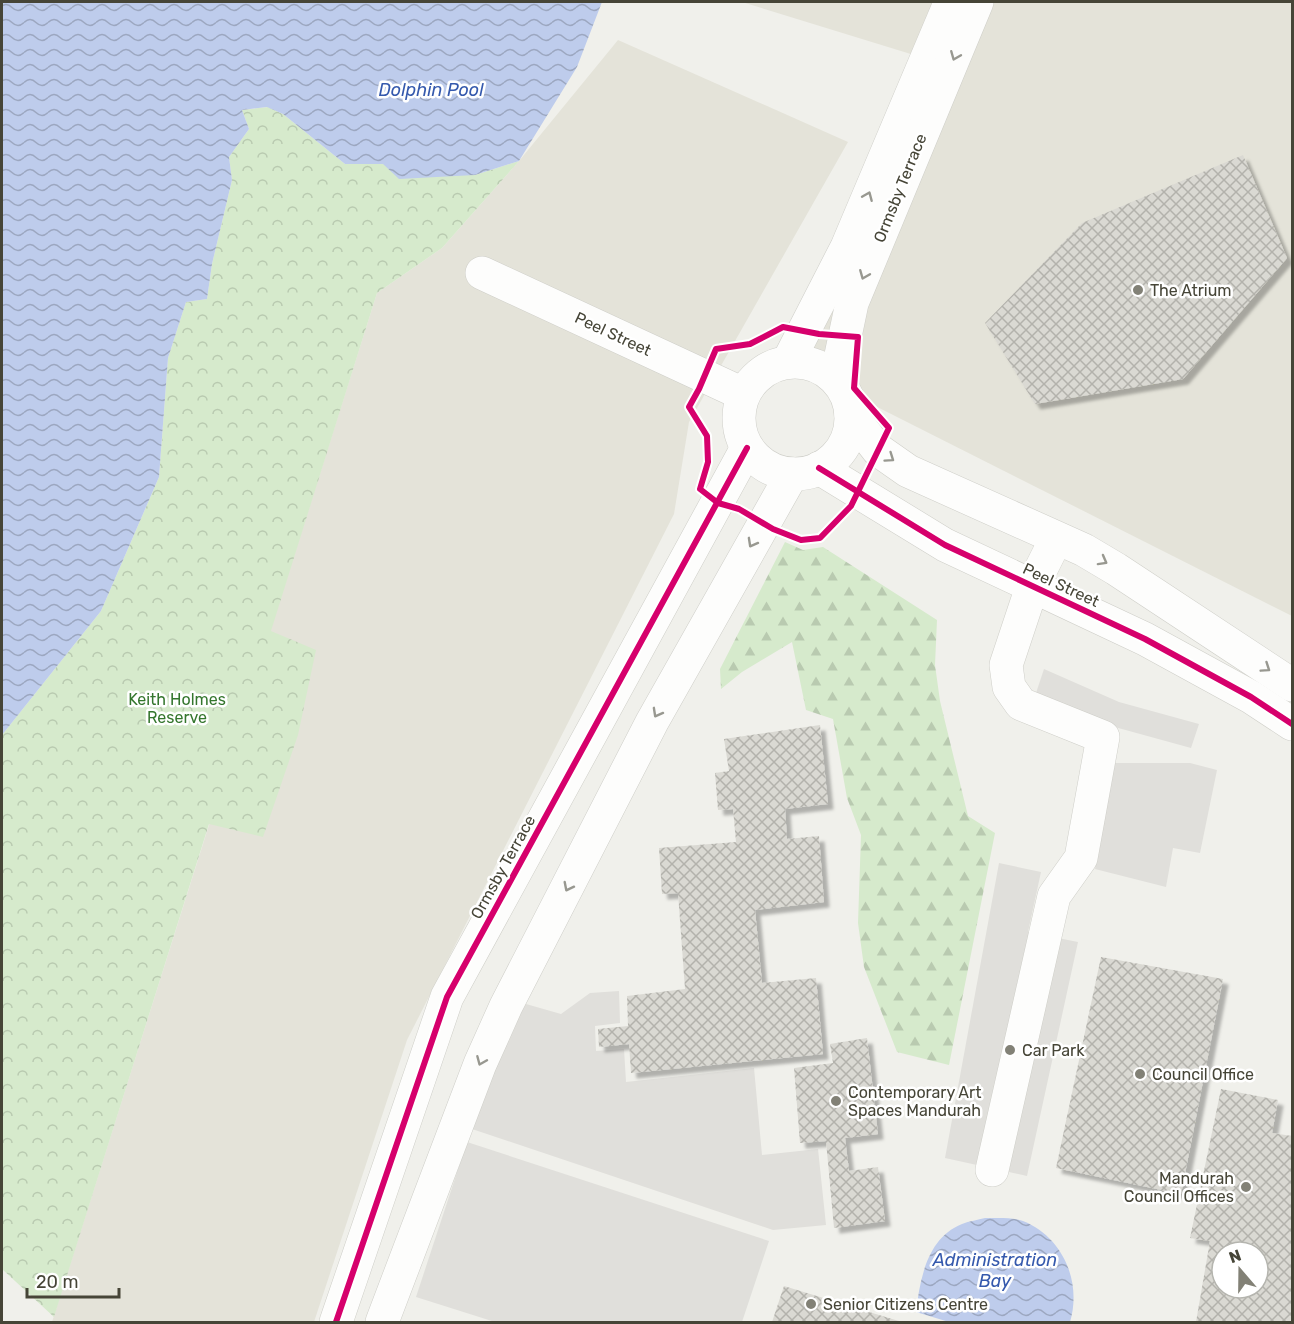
<svg xmlns="http://www.w3.org/2000/svg" width="1294" height="1324" font-family="Rubik,sans-serif">
	<defs>
		<pattern id="forest-firs" width="22" height="20" patternUnits="userSpaceOnUse" patternTransform="scale(1.5)"><rect width="22" height="20" fill="#d6eacc"/><path d="M5 1l3.5 6h-7zM16 11l3.5 6h-7z" fill="#b9cab0"/></pattern>
		<pattern id="park-crowns" width="20" height="18" patternUnits="userSpaceOnUse" patternTransform="scale(1.5)"><rect width="20" height="18" fill="#d6eacc"/><path d="M2 6a3 3 0 1 1 6 0M12 15a3 3 0 1 1 6 0" fill="none" stroke="#b9cab0"/></pattern>
		<pattern id="water-waves" width="16" height="10" patternUnits="userSpaceOnUse" patternTransform="scale(1.5)"><rect width="16" height="10" fill="#beccec"/><path d="M0 5q4-4 8 0t8 0" fill="none" stroke="#9ca7c0"/></pattern>
		<pattern id="building-cross-hatch" width="8" height="8" patternUnits="userSpaceOnUse" patternTransform="scale(1.5)"><rect width="8" height="8" fill="#dad9d3"/><path d="M0 0l8 8M0 8l8-8" fill="none" stroke="#b3b2ac"/></pattern>
		<filter id="shadow"><feDropShadow dx="5.5" dy="5.5" stdDeviation="1.5" flood-color="#0004"/></filter>
	</defs>
	<rect width="100%" height="100%" fill="#f0f0eb"/>
	<g fill="#e4e3d9">
		<path d="M742,2H1292V616L788,362L927,59Z"/>
		<path d="M618,40L848,142L689,422L674,514L407,1040L314,1322H52L377,293L442,248L519,161Z"/>
	</g>
	<path fill="url(#forest-firs)" d="M785,542L803,550L823,547L937,620L935,665L940,701L968,816L995,833L949,1065L897,1052L864,967L858,923L861,835L847,798L833,719L806,710L792,642L742,672L721,689L720,669Z"/>
	<path fill="url(#park-crowns)" d="M268,107L283,114L345,164H383L475,175L519,161L442,248L377,293L271,631L316,650L298,735L263,837L209,824L54,1317L2,1269V735L101,611L159,477L168,358L186,302L207,299L212,264L232,180L229,157L249,129L242,110Z"/>
	<g fill="#e0dfdb">
		<path d="M1044,669L1119,702L1199,724L1191,748L1111,726L1036,693Z"/>
		<path d="M1115,763H1190L1217,770L1200,853L1173,848L1166,887L1095,869Z"/>
		<path d="M999,863L1041,872L1028,932L1078,942L1027,1176L945,1158Z"/>
		<path d="M619,991L620,1023L595,1026L596,1051L624,1049L626,1082L754,1068L762,1155L818,1149L826,1225L773,1230L472,1129L519,1002L561,1014L590,993Z"/>
		<path d="M467,1142L769,1241L742,1322H495L416,1297Z"/>
	</g>
	<g fill="url(#water-waves)">
		<path d="M2,2H602L577,67L519,161L475,175L399,179L383,164H345L283,114L267,107L242,110L249,129L229,157L232,180L212,264L207,299L186,302L168,358L159,477L101,611L2,735Z"/>
		<path d="M985,1218C998,1218 1011,1217 1023,1221C1063,1237 1082,1282 1070,1322H949L916,1312C920,1279 927,1238 962,1224C969,1221 978,1220 985,1218Z"/>
	</g>
	<g fill="url(#building-cross-hatch)" fill-rule="evenodd" filter="url(#shadow)">
		<path d="M1243,155L1287,258L1183,379L1035,404L985,323L1082,223Z"/>
		<path d="M820,725L828,804L785,809L787,839L819,836L824,902L755,910L762,983L816,978L823,1054L631,1073L629,1044L599,1047L598,1029L628,1026L627,996L685,989L678,893L662,894L659,848L736,842L733,809L718,810L715,773L729,771L724,739Z"/>
		<path d="M1101,957L1223,979L1181,1194L1056,1168Z"/>
		<path d="M867,1038L878,1134L845,1138L849,1171L878,1167L885,1221L834,1228L826,1141L800,1143L794,1068L833,1063L830,1044Z"/>
		<path d="M1221,1089L1278,1100L1272,1133L1292,1136V1322H1196L1210,1241L1190,1238ZM1222,1252H1258V1288H1222Z"/>
		<path d="M784,1286L902,1322H772Z"/>
	</g>
	<g fill="none" stroke-linecap="round" stroke-linejoin="round">
		<g stroke="#cecec8" stroke-width="34">
			<g id="minor">
				<path d="M482,273L743,394"/>
				<path d="M788,362L847,247L948,8L949,2"/>
				<circle cx="795" cy="418" r="56"/>
				<path d="M836,379L852,303L977,2"/>
				<path d="M851,415L878,450L908,471L1084,550L1116,569L1292,685"/>
				<path d="M819,468L945,545L1145,639L1251,697L1292,724"/>
				<path d="M992,1170L1054,896L1081,858L1103,737L1021,704L1009,687L1006,665L1032,587L1056,539"/>
				<path d="M336,1322L447,997L747,448"/>
				<path d="M382,1322L480,1064L506,1006L652,722L792,474"/>
			</g>
		</g>
		<use href="#minor" stroke="#fdfdfc" stroke-width="33"/>
		<g stroke="#fff" stroke-width="10">
			<g id="cycleway">
				<path d="M783,327L819,334L858,337L854,388L889,428L851,506L820,538L801,540L773,529L739,509L718,503L700,489L708,462L707,436L689,407L699,389L716,349L750,344Z"/>
				<path d="M819,468L945,545L1145,639L1251,697L1292,724"/>
				<path d="M336,1322L447,997L747,448"/>
			</g>
		</g>
		<use href="#cycleway" stroke="#d6006c" stroke-width="6"/>
	</g>
	<defs><path id="oneway-chevron" d="M-2-3.5L2.5 0L-2 3.5" fill="none" stroke-width="1.6" stroke-linecap="round" stroke-linejoin="round" transform="scale(1.5)"/></defs>
	<g stroke="#989890">
		<use href="#oneway-chevron" transform="translate(955 56) rotate(112)"/>
		<use href="#oneway-chevron" transform="translate(868 196) rotate(-67)"/>
		<use href="#oneway-chevron" transform="translate(864 275) rotate(112)"/>
		<use href="#oneway-chevron" transform="translate(890 458) rotate(35)"/>
		<use href="#oneway-chevron" transform="translate(752 543) rotate(119)"/>
		<use href="#oneway-chevron" transform="translate(1103 561) rotate(29)"/>
		<use href="#oneway-chevron" transform="translate(1266 668) rotate(34)"/>
		<use href="#oneway-chevron" transform="translate(657 713) rotate(119)"/>
		<use href="#oneway-chevron" transform="translate(568 887) rotate(117)"/>
		<use href="#oneway-chevron" transform="translate(481 1061) rotate(113)"/>
	</g>
	<g fill="#828176" stroke="#fff" stroke-width="2">
		<circle cx="1138" cy="290" r="6"/>
		<circle cx="1010" cy="1050" r="6"/>
		<circle cx="1140" cy="1074" r="6"/>
		<circle cx="836" cy="1101" r="6"/>
		<circle cx="1246" cy="1187" r="6"/>
		<circle cx="811" cy="1304" r="6"/>
	</g>
	<g text-anchor="middle" dominant-baseline="central" stroke-width="5" stroke-linejoin="round" paint-order="stroke">
		<g font-size="16" fill="#464537" stroke="#fff">
			<text transform="translate(900 188) rotate(-68)">Ormsby Terrace</text>
			<text transform="translate(613 334) rotate(25)">Peel Street</text>
			<text transform="translate(1061 585) rotate(25)">Peel Street</text>
			<text transform="translate(503 867) rotate(-61)">Ormsby Terrace</text>
		</g>
		<g font-size="16" fill="#464537" stroke="#fff" text-anchor="start">
			<text x="1150" y="290">The Atrium</text>
			<text x="1022" y="1050">Car Park</text>
			<text x="1152" y="1074">Council Office</text>
			<text x="848" y="1092">Contemporary Art<tspan x="848" dy="18">Spaces Mandurah</tspan></text>
			<text x="1234" y="1178" text-anchor="end">Mandurah<tspan x="1234" dy="18">Council Offices</tspan></text>
			<text x="823" y="1304">Senior Citizens Centre</text>
		</g>
		<g font-size="16" fill="#34762d" stroke="#fff">
			<text x="177" y="699">Keith Holmes<tspan x="177" dy="18">Reserve</tspan></text>
		</g>
		<g font-size="18" font-style="italic" fill="#3559ad" stroke="#fff">
			<text x="431" y="90">Dolphin Pool</text>
			<text x="995" y="1260">Administration<tspan x="995" dy="21">Bay</tspan></text>
		</g>
	</g>
	<rect width="1294" height="1324" fill="none" stroke="#464537" stroke-width="6"/>
	<g transform="translate(1240 1270) rotate(340)"><circle r="28" fill="#ffffff" stroke="#b5b5af" stroke-width="1.5"/>
	<path d="M0-4.5L10 22L0 15L-10 22Z" fill="#828176"/>
	<text y="-9" font-size="16" font-weight="bold" text-anchor="middle" fill="#464537">N</text>
	</g>
	<path d="M27 1288v9h92v-9" fill="none" stroke="#464537" stroke-width="3"/>
	<text x="36" y="1288" font-size="18" fill="#464537" stroke="#ffffff" stroke-width="4.5" paint-order="stroke">20 m</text>
</svg>
